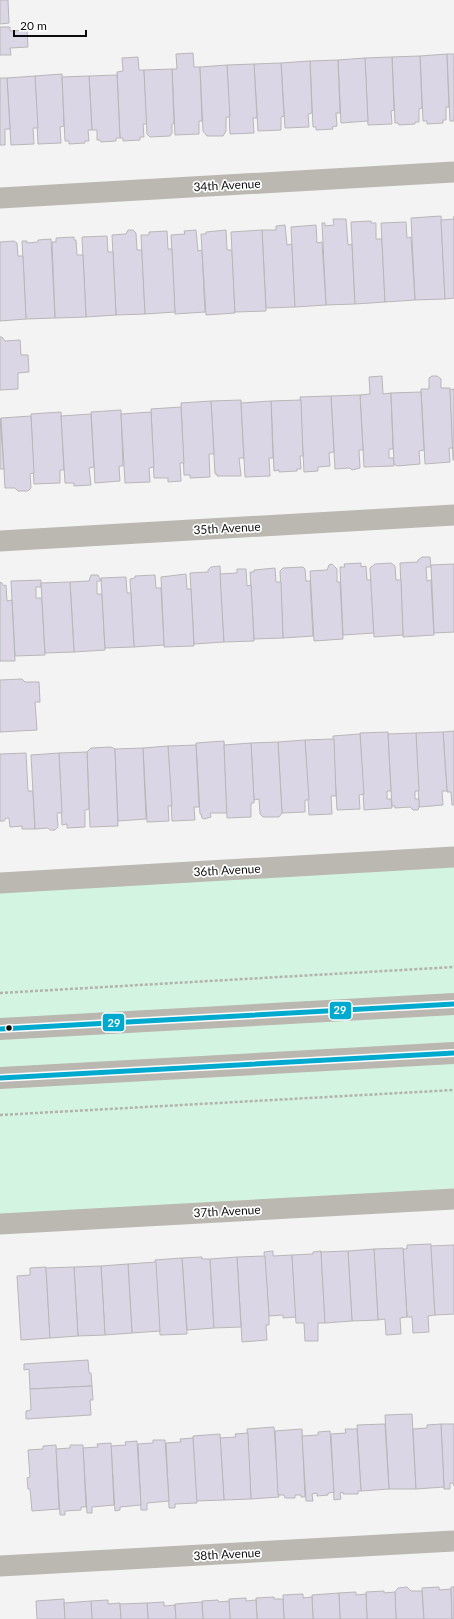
<svg xmlns="http://www.w3.org/2000/svg" width="454" height="1619" font-family="Lato,sans-serif">
	<rect width="100%" height="100%" fill="#f3f3f3"/>
	<path fill="#d4f4e2" d="M454,857V1199L0,1224V883Z"/>
	<g fill="#dbd6e5" stroke="#b7b7b8">
		<path d="M0,0H8L9,23L0,24Z"/>
		<path d="M0,27H10V31L27,30L28,47L10,48L11,55H0Z"/>
		<path d="M193,53L194,67H200L202,121H199V134L175,135L172,69H177L176,54Z"/>
		<path d="M447,54L449,107H446V120H443V123L427,124V121H423L420,56Z"/>
		<path d="M447,54H454V121H450Z"/>
		<path d="M420,56L422,108L419,109V122H415V124L399,125L398,123H395L392,57Z"/>
		<path d="M138,57L139,70H144L147,124H143L144,137H140V140L123,141V138H120L117,72L123,71L122,58Z"/>
		<path d="M392,57L394,110L391,111L392,124L368,125L365,58Z"/>
		<path d="M365,58L368,121L341,123L338,60Z"/>
		<path d="M338,60L340,113H336L337,126L332,127L333,129L316,130V127H313L310,61Z"/>
		<path d="M310,61L312,113L308,114L309,127L285,128L281,63Z"/>
		<path d="M281,63L284,116L281,117V130L258,131L254,64Z"/>
		<path d="M254,64L257,118H253L254,133L230,134L227,65Z"/>
		<path d="M227,65L230,117H226V131L223,136H207L203,131L200,67Z"/>
		<path d="M172,69L174,123L172,124V133L170,136L150,137L147,134L144,70Z"/>
		<path d="M62,74L64,126L60,127L61,143L38,144L35,76Z"/>
		<path d="M117,75L120,138H116V141L101,142L100,140H97V130H92L89,76Z"/>
		<path d="M35,76L38,128H33L34,144L11,145L7,78Z"/>
		<path d="M89,76L92,130H88L89,141H85V143L69,144V141H65L62,77Z"/>
		<path d="M0,78H7L10,129H5V145H0Z"/>
		<path d="M441,216L445,299L415,300L411,218Z"/>
		<path d="M454,216V298L445,299L441,220L454,219Z"/>
		<path d="M333,219H346L348,245L352,244L355,304L326,305L322,223H325V226L334,225Z"/>
		<path d="M371,221V223H376V239H382L385,302L355,304L351,222Z"/>
		<path d="M406,222L407,238L411,237L415,300L385,302L381,223Z"/>
		<path d="M285,225L287,245L292,244L295,307L266,308L262,230H276V226Z"/>
		<path d="M316,225L317,243L322,242L326,305L295,307L291,227Z"/>
		<path d="M128,230H133L136,233L137,250H142L145,314L116,315L112,235L126,234Z"/>
		<path d="M196,230L198,251L202,250L205,312L175,314L171,235L185,234L184,231Z"/>
		<path d="M226,230L227,250H232L235,313L206,315L201,234H206V232Z"/>
		<path d="M262,230L266,311L235,312L231,232Z"/>
		<path d="M167,231L168,249H172L175,312L145,314L141,235H149V232Z"/>
		<path d="M107,236L108,252H113L116,315L86,317L82,237Z"/>
		<path d="M74,237V240H76L77,255H83L86,317L55,318L52,242H56V238Z"/>
		<path d="M51,239L55,318L26,319L22,241H27V243L38,242V240Z"/>
		<path d="M14,241L17,243L18,256H23L26,319L0,321V242Z"/>
		<path d="M0,337H2L5,341L20,340L21,355H28L29,372L18,373V389L0,390Z"/>
		<path d="M382,376L383,394L391,393L393,449H389V458H394V466L364,467L360,395L370,394L369,377Z"/>
		<path d="M432,376H437L441,379V388H450L453,448H449L450,462L425,464L421,389H429V378Z"/>
		<path d="M454,389V460H453L450,390Z"/>
		<path d="M421,392L424,450L419,451L420,464L397,466L394,464L391,393Z"/>
		<path d="M360,395L363,450H359L360,468L352,470L350,468L335,469L331,396Z"/>
		<path d="M331,396L334,452L329,453L330,466L318,467V471L304,472L300,397Z"/>
		<path d="M241,400L244,458H239L241,476H217V474H215L211,401Z"/>
		<path d="M301,400L303,456H300L301,469H297V471L279,472V470L274,471L271,401Z"/>
		<path d="M211,401L214,454H209L210,477L190,478V475H184L181,403Z"/>
		<path d="M271,401L273,458H269L270,476L245,477L241,403Z"/>
		<path d="M181,407L184,463H180L181,481L168,482V478H154L151,409Z"/>
		<path d="M121,410L123,466H119L120,481L95,483L91,412Z"/>
		<path d="M61,412L64,470H60V483L34,484L31,414Z"/>
		<path d="M151,412L154,467L149,468L150,482L125,483L121,414Z"/>
		<path d="M91,414L94,467L89,468L91,485L74,486V483H65L61,416Z"/>
		<path d="M31,416L34,473L30,474L31,488L28,491H18L15,488H5L1,418Z"/>
		<path d="M0,418L4,469H0Z"/>
		<path d="M422,557H430L431,567H426L427,581L431,580L434,635L403,637L400,563L418,562V560Z"/>
		<path d="M361,563V567L366,566L367,580H371L374,633L343,635L340,567H345L344,564Z"/>
		<path d="M391,563L395,566L396,580H401L403,635L374,637L370,568L375,564Z"/>
		<path d="M332,564L337,569V582H340L343,639L314,641L310,571L327,570L329,565Z"/>
		<path d="M454,564V632L434,633L431,565Z"/>
		<path d="M220,566L224,642L194,644L190,573L208,572V570L211,567Z"/>
		<path d="M303,567L305,569L306,581H310L313,636L283,638L280,571L283,568Z"/>
		<path d="M275,568L276,582H281L283,638L254,639L250,572H254V570Z"/>
		<path d="M237,569H246L247,586L251,585L254,641L224,642L220,574L237,573Z"/>
		<path d="M186,574L187,589H191L194,646L164,647L161,577Z"/>
		<path d="M91,575H98L101,581H97V594H102L105,650L74,652L70,582L89,581Z"/>
		<path d="M155,575L156,588H161L164,645L134,647L130,579L135,578V576Z"/>
		<path d="M126,577L127,593H131L134,647L105,648L101,578Z"/>
		<path d="M41,580V587H36V598H42L45,655L15,656L11,581Z"/>
		<path d="M1,582L4,586L6,585L7,601L12,600L15,661H0V583Z"/>
		<path d="M70,582L74,652L45,653L41,583Z"/>
		<path d="M22,679L25,682H39L40,702H35L37,730L0,732V680Z"/>
		<path d="M454,731V805H452L451,792H447L443,732Z"/>
		<path d="M388,732L391,791H387V799H391L392,808L364,810L360,733Z"/>
		<path d="M443,732L447,791H442L443,805L419,807L416,733Z"/>
		<path d="M416,733L419,791H415V799H419V807L418,810H413L410,807L395,808V806H392L388,734Z"/>
		<path d="M360,734L364,794L359,795L360,809L337,810L333,736Z"/>
		<path d="M334,739L336,796H331L332,814L309,815L305,740Z"/>
		<path d="M305,740L309,800H305V812L282,813L278,742Z"/>
		<path d="M224,741L227,813H210L211,817L204,819L202,818L201,814H200L196,743Z"/>
		<path d="M278,742L282,813L279,817H263L260,814L259,799L254,800L251,743Z"/>
		<path d="M251,743L254,800V803H251V817L227,818L224,745Z"/>
		<path d="M196,745L199,807H194L195,820L172,821L168,746Z"/>
		<path d="M168,746L172,806H168L169,821L147,822L143,748Z"/>
		<path d="M111,747L115,749L118,826L90,827L87,752L91,748Z"/>
		<path d="M143,748L146,819L118,821L115,749Z"/>
		<path d="M87,752L89,809L85,810V827L67,828V824L62,825L59,753Z"/>
		<path d="M26,753L28,791H33L35,829H22V826L10,827L9,818H6L4,821H0V754Z"/>
		<path d="M59,753L62,813H57L58,827L55,830H50L48,828L35,829L31,755Z"/>
		<path d="M431,1244L435,1315L428,1316L429,1332L413,1333L412,1317H407L403,1249H407V1245Z"/>
		<path d="M454,1245V1314L435,1315L431,1246Z"/>
		<path d="M403,1248L407,1317L400,1318L401,1334L386,1335L385,1319L378,1320L374,1249Z"/>
		<path d="M374,1249L378,1320L352,1321L348,1251Z"/>
		<path d="M273,1251V1256L292,1255L296,1317L283,1318V1315L269,1316L264,1252Z"/>
		<path d="M321,1251L325,1323H318V1341H305L304,1323H296L292,1255L313,1254V1252Z"/>
		<path d="M348,1251L352,1321L325,1323L321,1252Z"/>
		<path d="M265,1256L269,1316V1325H266L267,1340L242,1342L237,1257Z"/>
		<path d="M202,1257V1259H210L214,1328L187,1330L182,1258Z"/>
		<path d="M237,1257L241,1327L214,1328L210,1259Z"/>
		<path d="M182,1258L187,1334L160,1335L155,1260Z"/>
		<path d="M156,1262L160,1331L132,1333L128,1264Z"/>
		<path d="M128,1264L132,1333L105,1335L101,1266Z"/>
		<path d="M101,1266L105,1335L78,1336L74,1267Z"/>
		<path d="M46,1267L50,1338L21,1340L17,1276L30,1275V1268Z"/>
		<path d="M74,1267L78,1336L50,1338L46,1268Z"/>
		<path d="M88,1360L89,1373H91L92,1386L30,1389L29,1369L24,1370V1364Z"/>
		<path d="M92,1386L93,1400H90L91,1415L26,1419V1411L31,1410L30,1389Z"/>
		<path d="M412,1414L416,1489H389L385,1415Z"/>
		<path d="M385,1424L389,1489L361,1491L357,1425Z"/>
		<path d="M441,1424H454V1486L453,1483H450V1489H444Z"/>
		<path d="M441,1424L444,1487L416,1489L413,1429L427,1428V1425Z"/>
		<path d="M274,1427L279,1497L251,1499L247,1429Z"/>
		<path d="M302,1429L305,1497H301V1495H295V1498H285L284,1495H278L275,1431Z"/>
		<path d="M345,1429H357L361,1491H358V1494H343V1492L340,1493L341,1499L334,1500L331,1434L346,1433Z"/>
		<path d="M330,1431L334,1492L328,1493V1495L317,1496V1493L312,1494L313,1501H306L302,1436L318,1435V1432Z"/>
		<path d="M248,1433L251,1499L224,1500L220,1438L236,1437L235,1434Z"/>
		<path d="M220,1434L224,1500L196,1501L193,1436Z"/>
		<path d="M193,1438L197,1503L175,1504V1508H169L166,1443L181,1442L180,1439Z"/>
		<path d="M153,1440H165L169,1501L147,1503V1510H141L138,1444L153,1443Z"/>
		<path d="M137,1441L141,1505L120,1507V1510L115,1511L111,1446L126,1445L125,1442Z"/>
		<path d="M111,1443L114,1505L92,1507V1513H87L83,1448L98,1447L97,1444Z"/>
		<path d="M56,1445L59,1509L32,1511L30,1489H28L27,1478L30,1477L28,1450L43,1449V1446Z"/>
		<path d="M70,1445H83L86,1507H81V1510L65,1511V1515H60L56,1449L70,1448Z"/>
		<path d="M407,1587L411,1591H422L424,1619H396L395,1592L398,1588Z"/>
		<path d="M439,1587V1590L451,1589L452,1619H424L422,1588Z"/>
		<path d="M451,1587H454V1619H452Z"/>
		<path d="M384,1591V1593L395,1592L396,1619H367L366,1592Z"/>
		<path d="M356,1592V1595L366,1594L367,1619H340L339,1593Z"/>
		<path d="M339,1593L340,1619H313L312,1595Z"/>
		<path d="M303,1594V1598L312,1597L313,1619H284L283,1595Z"/>
		<path d="M274,1597V1599H283L284,1619H257L256,1598Z"/>
		<path d="M246,1598V1601L256,1600L257,1619H230L229,1599Z"/>
		<path d="M64,1599L65,1619H37L36,1601Z"/>
		<path d="M108,1600V1604L120,1603L121,1619H92L91,1601Z"/>
		<path d="M218,1600L219,1602L229,1601L230,1619H203L202,1601Z"/>
		<path d="M91,1601L92,1619H65L64,1603Z"/>
		<path d="M164,1602V1606L175,1605L176,1619H148L147,1603Z"/>
		<path d="M202,1602L203,1619H176L175,1604Z"/>
		<path d="M147,1603L148,1619H121L120,1604Z"/>
	</g>
	<g fill="none" stroke-linecap="round" stroke-linejoin="round">
		<g stroke="#b3b2ac" stroke-width="2.5" stroke-dasharray="3 2" stroke-linecap="butt">
			<path d="M0,993L454,967"/>
			<path d="M0,1115L454,1090"/>
		</g>
		<g stroke="#bbb8b1" stroke-width="21">
			<path d="M0,198L454,172"/>
			<path d="M0,541L454,515"/>
			<path d="M0,883L454,857"/>
			<path d="M0,1224L454,1199"/>
			<path d="M0,1566L454,1541"/>
		</g>
		<g stroke="#bab7b0" stroke-width="22">
			<path d="M0,1029L454,1004"/>
			<path d="M0,1078L454,1053"/>
		</g>
		<g stroke="#fff" stroke-width="8">
			<g id="bus-1">
				<path d="M0,1029L454,1004"/>
				<path d="M0,1078L454,1053"/>
			</g>
		</g>
		<use href="#bus-1" stroke="#00a9ce" stroke-width="5"/>
	</g>
	<circle fill="#0c0c0d" stroke="#fff" stroke-width="1.5" cx="9" cy="1028" r="3.5"/>
	<g text-anchor="middle" dominant-baseline="central" stroke-width="3.5" stroke-linejoin="round" paint-order="stroke">
		<g font-size="12" fill="#0c0c0d" stroke="#fff">
			<text transform="translate(227 185) rotate(-3)">34th Avenue</text>
			<text transform="translate(227 528) rotate(-3)">35th Avenue</text>
			<text transform="translate(227 870) rotate(-3)">36th Avenue</text>
			<text transform="translate(227 1211) rotate(-3)">37th Avenue</text>
			<text transform="translate(227 1554) rotate(-3)">38th Avenue</text>
		</g>
	</g>
	<g stroke="#fff" stroke-width="1.5">
		<rect x="329" y="1001" width="23" height="19" rx="4" fill="#00a9ce"/>
		<rect x="102" y="1013" width="23" height="19" rx="4" fill="#00a9ce"/>
	</g>
	<g font-size="11" text-anchor="middle" font-weight="bold" fill="#fff">
		<text x="340" y="1014">29</text>
		<text x="114" y="1027">29</text>
	</g>
	<path d="M14 30v6h72v-6" fill="none" stroke="#0c0c0d" stroke-width="2"/>
	<text x="20" y="30" font-size="12" fill="#0c0c0d" stroke="#ffffff" stroke-width="3" paint-order="stroke">20 m</text>
</svg>
